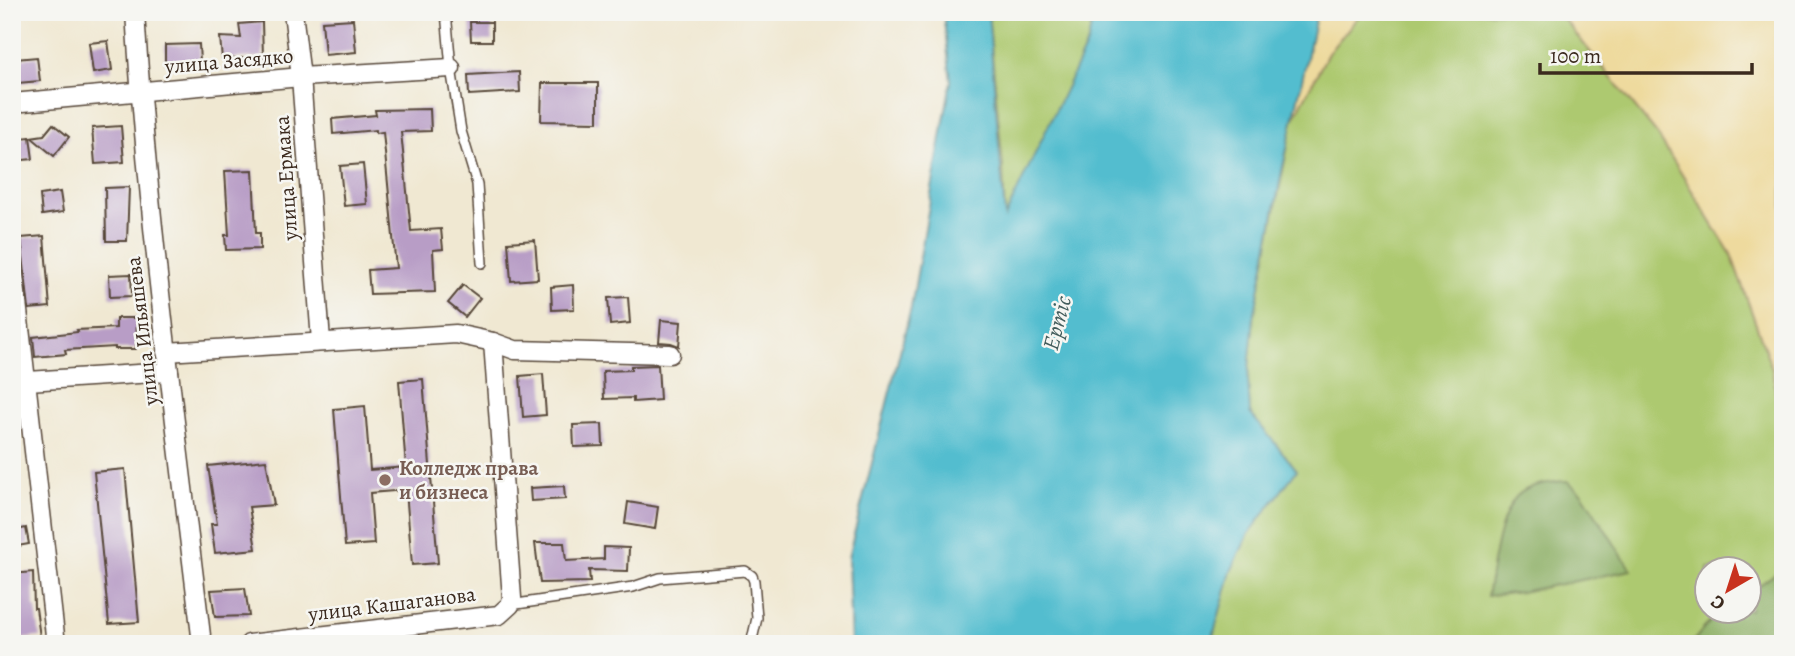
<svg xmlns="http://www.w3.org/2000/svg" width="1795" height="656" font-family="Alegreya,serif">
	<rect width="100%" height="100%" fill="#f6f6f2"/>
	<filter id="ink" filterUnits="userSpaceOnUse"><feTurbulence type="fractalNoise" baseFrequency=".0143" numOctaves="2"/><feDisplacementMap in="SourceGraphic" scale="14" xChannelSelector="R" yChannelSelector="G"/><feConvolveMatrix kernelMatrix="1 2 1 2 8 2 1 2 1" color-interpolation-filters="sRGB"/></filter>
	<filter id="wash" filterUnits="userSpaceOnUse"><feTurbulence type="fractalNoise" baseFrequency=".00686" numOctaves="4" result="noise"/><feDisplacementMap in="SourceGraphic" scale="28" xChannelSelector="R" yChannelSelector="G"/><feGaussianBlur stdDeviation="1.57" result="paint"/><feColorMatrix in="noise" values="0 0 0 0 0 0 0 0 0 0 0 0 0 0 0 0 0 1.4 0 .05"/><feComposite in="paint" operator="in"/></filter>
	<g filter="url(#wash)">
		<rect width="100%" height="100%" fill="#f0e8d2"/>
		<g fill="#adc96f" stroke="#747a46" stroke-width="2">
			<path d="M988,12H1094L1088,42L1005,219L1003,166Z"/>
			<path d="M1362,12H1558L1657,134L1731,254L1772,369L1783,437V568L1750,592V568H1708V610L1724,611L1711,620L1691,644H1211L1231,571L1248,535L1297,470L1250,413L1248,379L1254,317L1293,120L1328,53Z"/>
		</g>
		<g fill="#8aad62" stroke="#626c40" stroke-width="2">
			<path d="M1567,481L1582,493L1631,570L1521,592L1487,596C1493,567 1497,520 1516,497C1528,484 1551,482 1567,481Z"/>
			<path d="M1783,568V644H1691L1711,620L1724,611L1750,610V592Z"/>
		</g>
		<g fill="#eeda9e" stroke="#94825e" stroke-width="2">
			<path d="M1317,12H1362L1328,53L1293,120Z"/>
			<path d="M1558,12H1777L1783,38V437L1772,369L1731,254L1657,134Z"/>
		</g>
		<path fill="#53bdcf" stroke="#477476" stroke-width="2" d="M943,12H988L1005,217L1088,42L1094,12H1317L1282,171L1254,317L1248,379L1250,413L1297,470L1248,535L1231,571L1211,644H851L848,558L911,308L951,81Z"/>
		<g id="blocks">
			<g fill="#b89dc6">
				<path d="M353,19L356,52L325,55L322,21Z"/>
				<path d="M262,22L263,57L222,59L220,37L241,38L239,24Z"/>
				<path d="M470,22H492V41H471Z"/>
				<path d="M108,41L112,70L93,73L89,43Z"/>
				<path d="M199,44L200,62L165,63V45Z"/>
				<path d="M37,57L40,81L18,83L16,59Z"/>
				<path d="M519,72L520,92L469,95L468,75Z"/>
				<path d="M542,83H598V122L541,121Z"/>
				<path d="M430,109L431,131L401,132L411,231L441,229L443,249L433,250L435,292L370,294L368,270L396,268L383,132L376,133V130L333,134L332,119L376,115L375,110Z"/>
				<path d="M53,124L69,137L54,156L31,137L44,135Z"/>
				<path d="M121,126L124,162L95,164L92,128Z"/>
				<path d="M30,137L33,159L12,161V139Z"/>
				<path d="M363,164L367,204L344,206L340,166Z"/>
				<path d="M253,170L256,233H260V249L226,250L225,235H229L225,171Z"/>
				<path d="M129,187L127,241H106L105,188Z"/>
				<path d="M60,192L63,212L42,215L40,195Z"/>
				<path d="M44,236L50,307L29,309L21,238Z"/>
				<path d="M535,240L538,279L511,281L508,242Z"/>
				<path d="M131,274L132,296L110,297L109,275Z"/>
				<path d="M463,285L480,298L465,317L448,303Z"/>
				<path d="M573,285L574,309L552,310L551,287Z"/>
				<path d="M628,297L630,323L610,325L608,298Z"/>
				<path d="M116,318H137L136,349H115V347L65,350L66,354L35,357L33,337L78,332L77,330L116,328Z"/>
				<path d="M661,320L681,322L679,346L671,343L659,342Z"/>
				<path d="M658,365L660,400L633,402V398L604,399L603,371L631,370V366Z"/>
				<path d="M543,374L546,415L523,417L520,376Z"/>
				<path d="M423,379L438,563L412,565L406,490L370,493L374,544L345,546L334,409L365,406L370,470L406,467L399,381Z"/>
				<path d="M602,424L603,446L574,447L573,425Z"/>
				<path d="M266,460L274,505L249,507L256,549L215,553L211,524H217L208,466Z"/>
				<path d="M125,469L139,622L109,624L94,472Z"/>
				<path d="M564,486L565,499L531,501L530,488Z"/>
				<path d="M628,502L658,507L655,529L625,524Z"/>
				<path d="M26,528L29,544L12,547V531Z"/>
				<path d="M535,543H564L566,561L604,559V547L629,548L628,571L589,570L590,582L540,583Z"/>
				<path d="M33,572L34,608H36L40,637L12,640V574Z"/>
				<path d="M245,588L249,616L215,617L211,590Z"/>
			</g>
		</g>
	</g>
	<g filter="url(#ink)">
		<use href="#blocks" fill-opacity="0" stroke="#564639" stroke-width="2"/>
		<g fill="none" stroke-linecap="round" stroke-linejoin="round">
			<g stroke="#564639" stroke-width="12">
				<g id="service">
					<path d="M446,12L451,68L461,131L477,184L482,263"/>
					<path d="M510,605L633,587L660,578L745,571L752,576L754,581L757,618L751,644"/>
				</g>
			</g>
			<g stroke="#564639" stroke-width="21">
				<g id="minor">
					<path d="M135,12C148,224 177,434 202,644"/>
					<path d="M293,12L301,77L321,341"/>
					<path d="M12,103L301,77L451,68"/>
					<path d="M12,258L56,644"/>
					<path d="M493,342L515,350L670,354"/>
					<path d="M166,352L456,334L493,342L512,598L510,605L499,615L249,644"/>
					<path d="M12,382L169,372"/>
				</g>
			</g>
			<use href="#service" stroke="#fff" stroke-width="9"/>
			<use href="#minor" stroke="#fff" stroke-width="18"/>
		</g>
	</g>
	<circle fill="#8d6e63" stroke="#f6f6f2" stroke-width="2.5" cx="385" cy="480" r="7"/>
	<g text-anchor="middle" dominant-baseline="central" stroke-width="5" stroke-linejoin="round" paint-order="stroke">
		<g font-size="21" fill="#3b2a1e" stroke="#f6f6f2">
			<text transform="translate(229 61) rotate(-5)">улица Засядко</text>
			<text transform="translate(286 178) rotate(-94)">улица Ермака</text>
			<text transform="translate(142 331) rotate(-97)">улица Ильяшева</text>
			<text transform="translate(392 604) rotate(-7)">улица Кашаганова</text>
		</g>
		<g font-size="21" font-weight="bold" fill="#785e54" stroke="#f6f6f2" text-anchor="start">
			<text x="399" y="468">Колледж права<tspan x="399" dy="24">и бизнеса</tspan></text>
		</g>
		<g font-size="23" font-style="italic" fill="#435d5c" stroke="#f6f6f2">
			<text transform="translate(1057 323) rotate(-75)">Ертіс</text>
		</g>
	</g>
	<rect width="1795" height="656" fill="none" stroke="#f6f6f2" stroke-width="42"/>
	<g transform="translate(1728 590) rotate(219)"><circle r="33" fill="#f6f6f2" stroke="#aba49d" stroke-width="2"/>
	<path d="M0-5L12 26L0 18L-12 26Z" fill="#c8321e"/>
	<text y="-10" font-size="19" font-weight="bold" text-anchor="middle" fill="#3b2a1e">С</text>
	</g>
	<path d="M1540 63v10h212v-10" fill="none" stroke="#3b2a1e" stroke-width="3.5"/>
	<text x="1550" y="63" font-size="21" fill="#3b2a1e" stroke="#f6f6f2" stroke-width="5" paint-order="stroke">100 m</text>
</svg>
